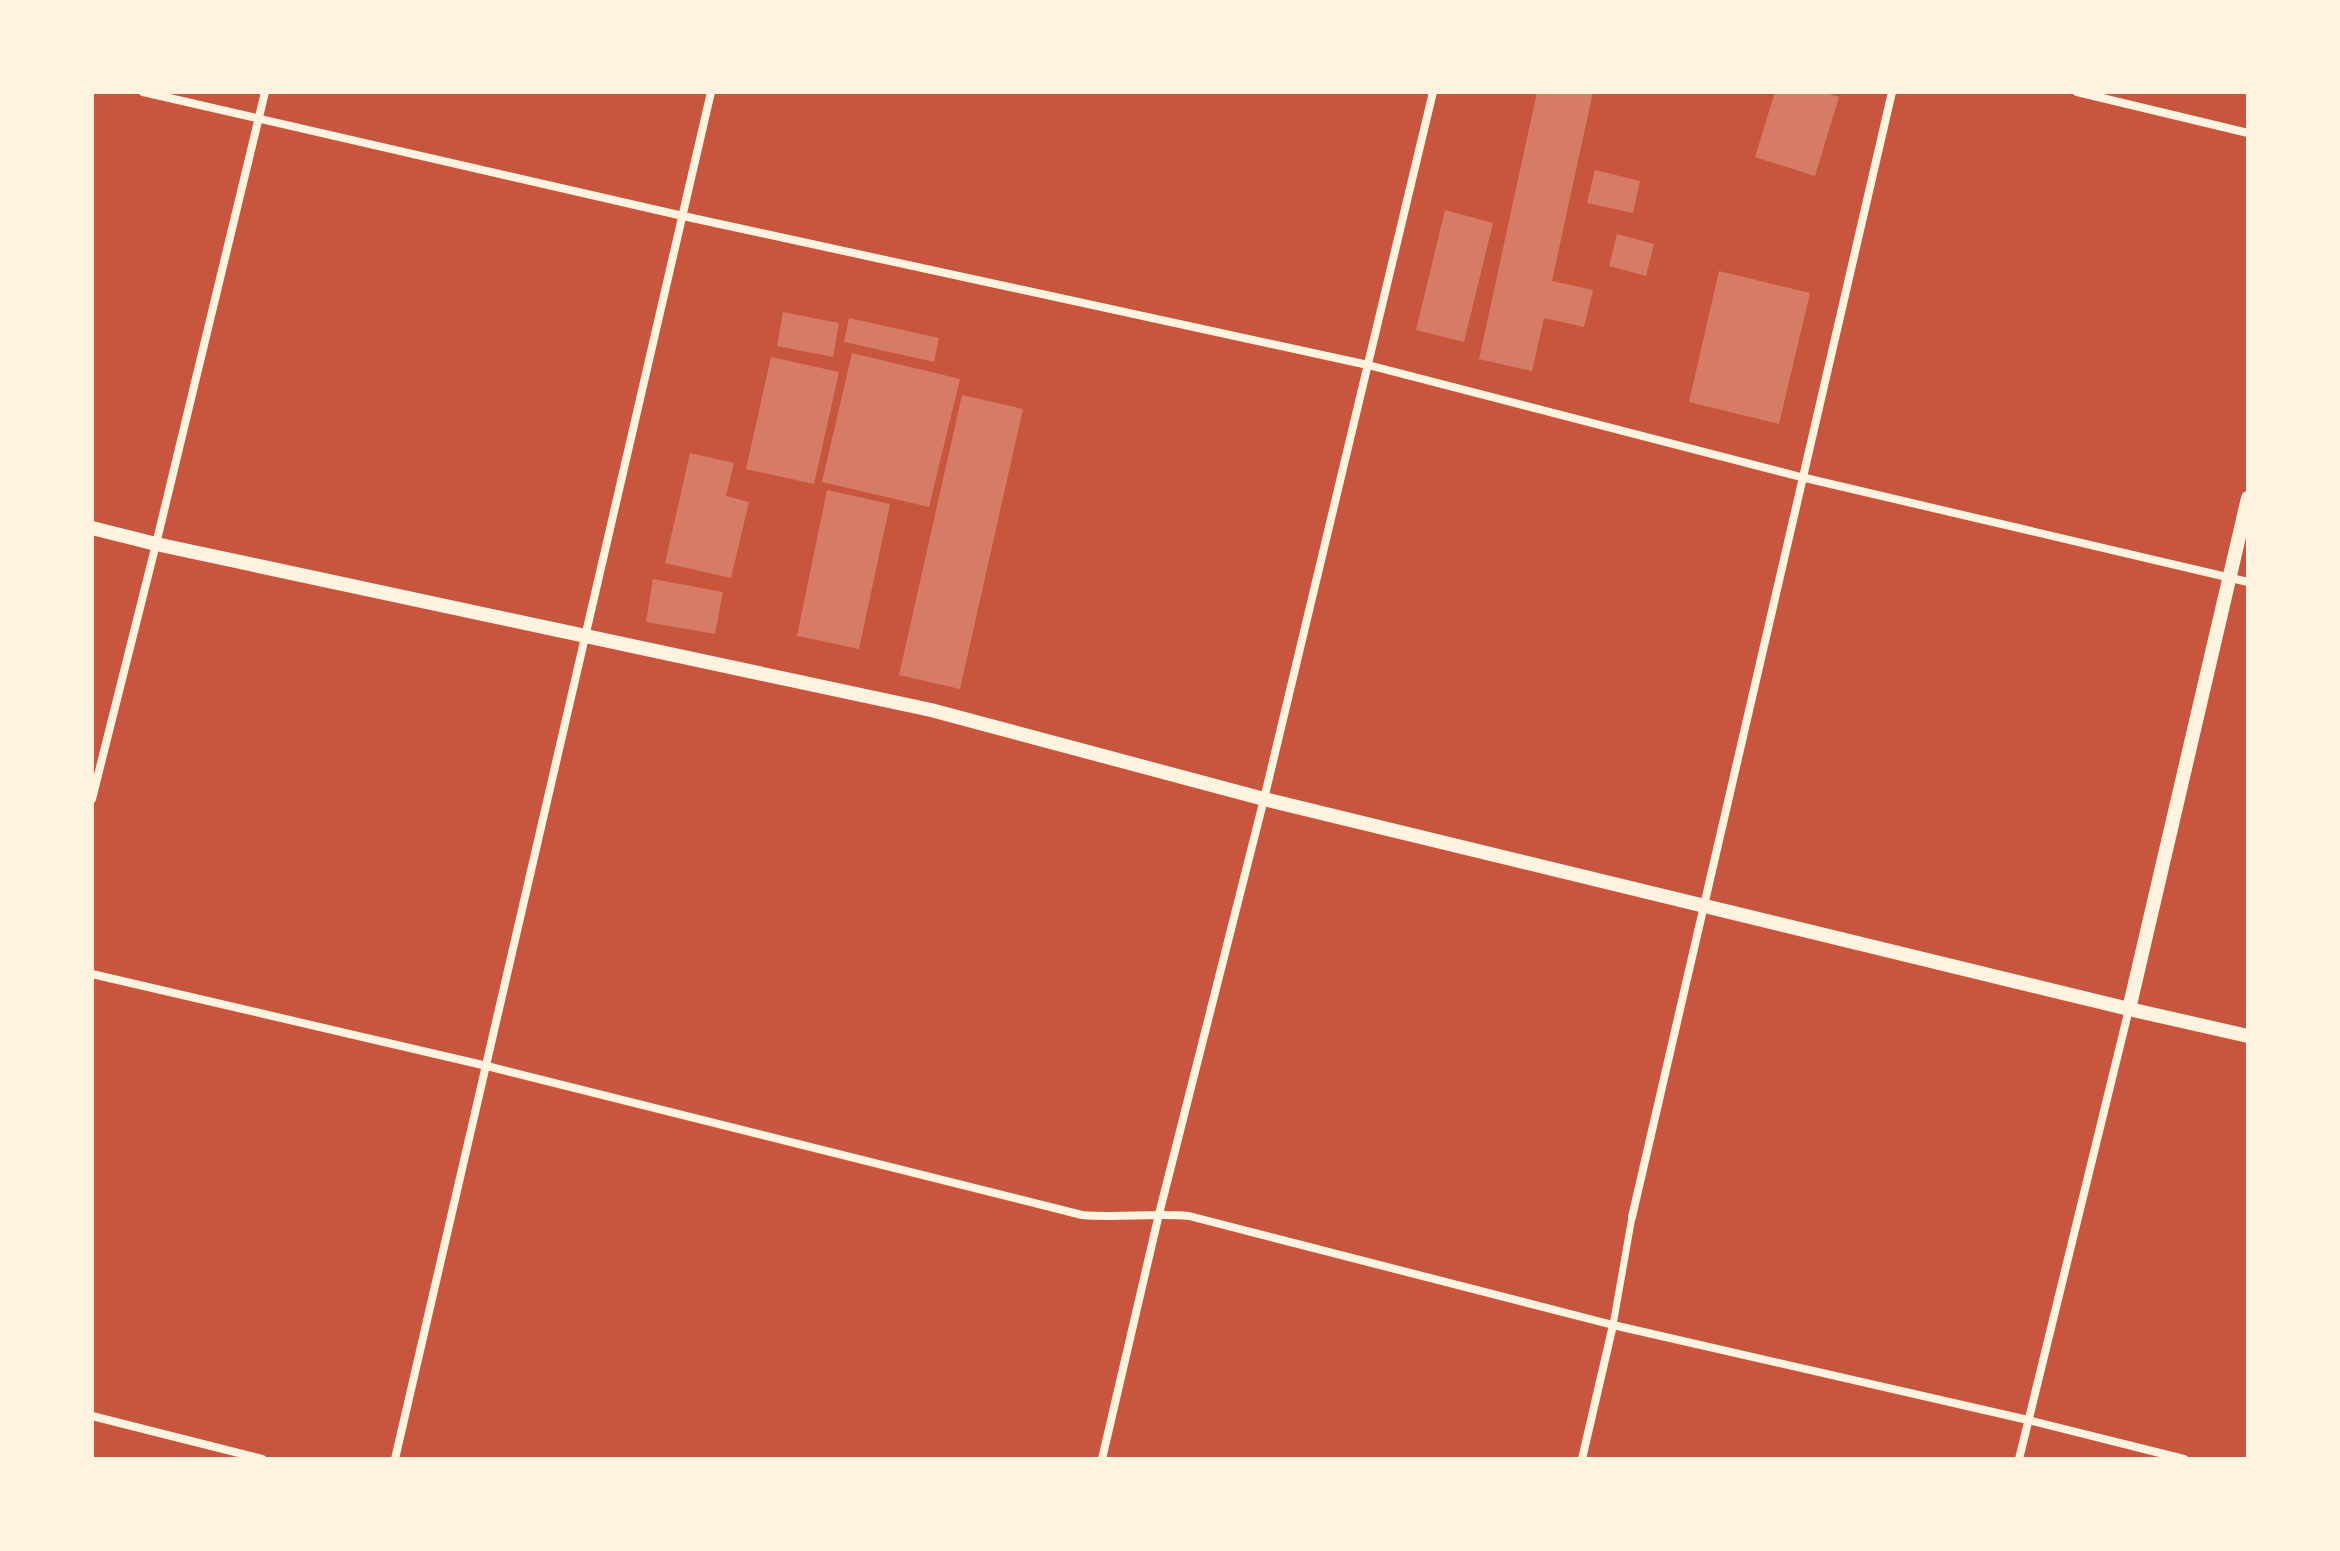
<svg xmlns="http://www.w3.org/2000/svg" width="2340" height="1551" font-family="'Fira Sans',sans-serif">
	<rect width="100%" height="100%" fill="#c8553d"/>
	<g fill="#d67c66">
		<path d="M1537,92H1593L1552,281L1593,290L1584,327L1544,318L1532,371L1479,359Z"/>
		<path d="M1775,92H1822L1839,97L1815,176L1755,157Z"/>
		<path d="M1595,170L1640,181L1633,213L1587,203Z"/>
		<path d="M1445,210L1493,223L1464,342L1416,330Z"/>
		<path d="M1617,234L1654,244L1646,276L1609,266Z"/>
		<path d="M1719,271L1810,293L1779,424L1689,402Z"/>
		<path d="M783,312L839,323L833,357L777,346Z"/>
		<path d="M849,318L939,338L934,362L844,342Z"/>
		<path d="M852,353L960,379L929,507L822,482Z"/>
		<path d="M771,357L839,372L814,484L746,469Z"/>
		<path d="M962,395L1023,409L960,689L899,675Z"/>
		<path d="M690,453L734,463L726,496L749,502L731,578L665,563Z"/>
		<path d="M827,490L890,504L859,649L797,636Z"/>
		<path d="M653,579L723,592L715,634L646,622Z"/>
	</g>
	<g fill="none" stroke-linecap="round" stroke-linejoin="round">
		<path stroke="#fff3e0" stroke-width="7" d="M1613,1325L1632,1217"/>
		<g stroke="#fff3e0" stroke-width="8">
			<path d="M143,92L683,216L1368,365L1801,477L2248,582"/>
			<path d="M2077,92L2248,133"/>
			<path d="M92,799L156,544L265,92"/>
			<path d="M92,974L487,1066L1082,1215C1118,1218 1153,1213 1189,1216L1613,1325L2028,1420L2184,1459"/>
			<path d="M1632,1217C1722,843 1804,467 1892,92"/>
			<path d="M92,1416L262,1459"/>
			<path d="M395,1459L711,92"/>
			<path d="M1102,1459L1159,1214L1264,799L1433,92"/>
			<path d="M1582,1459L1613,1325"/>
			<path d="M2019,1459L2129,1009"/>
		</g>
		<g stroke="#fff3e0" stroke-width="14">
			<path d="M92,528L156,544L931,710L1264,799L2129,1009L2248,1036"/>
			<path d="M2129,1009L2248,498"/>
		</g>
	</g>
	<rect width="2340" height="1551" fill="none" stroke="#fff3e0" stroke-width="188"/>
</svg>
